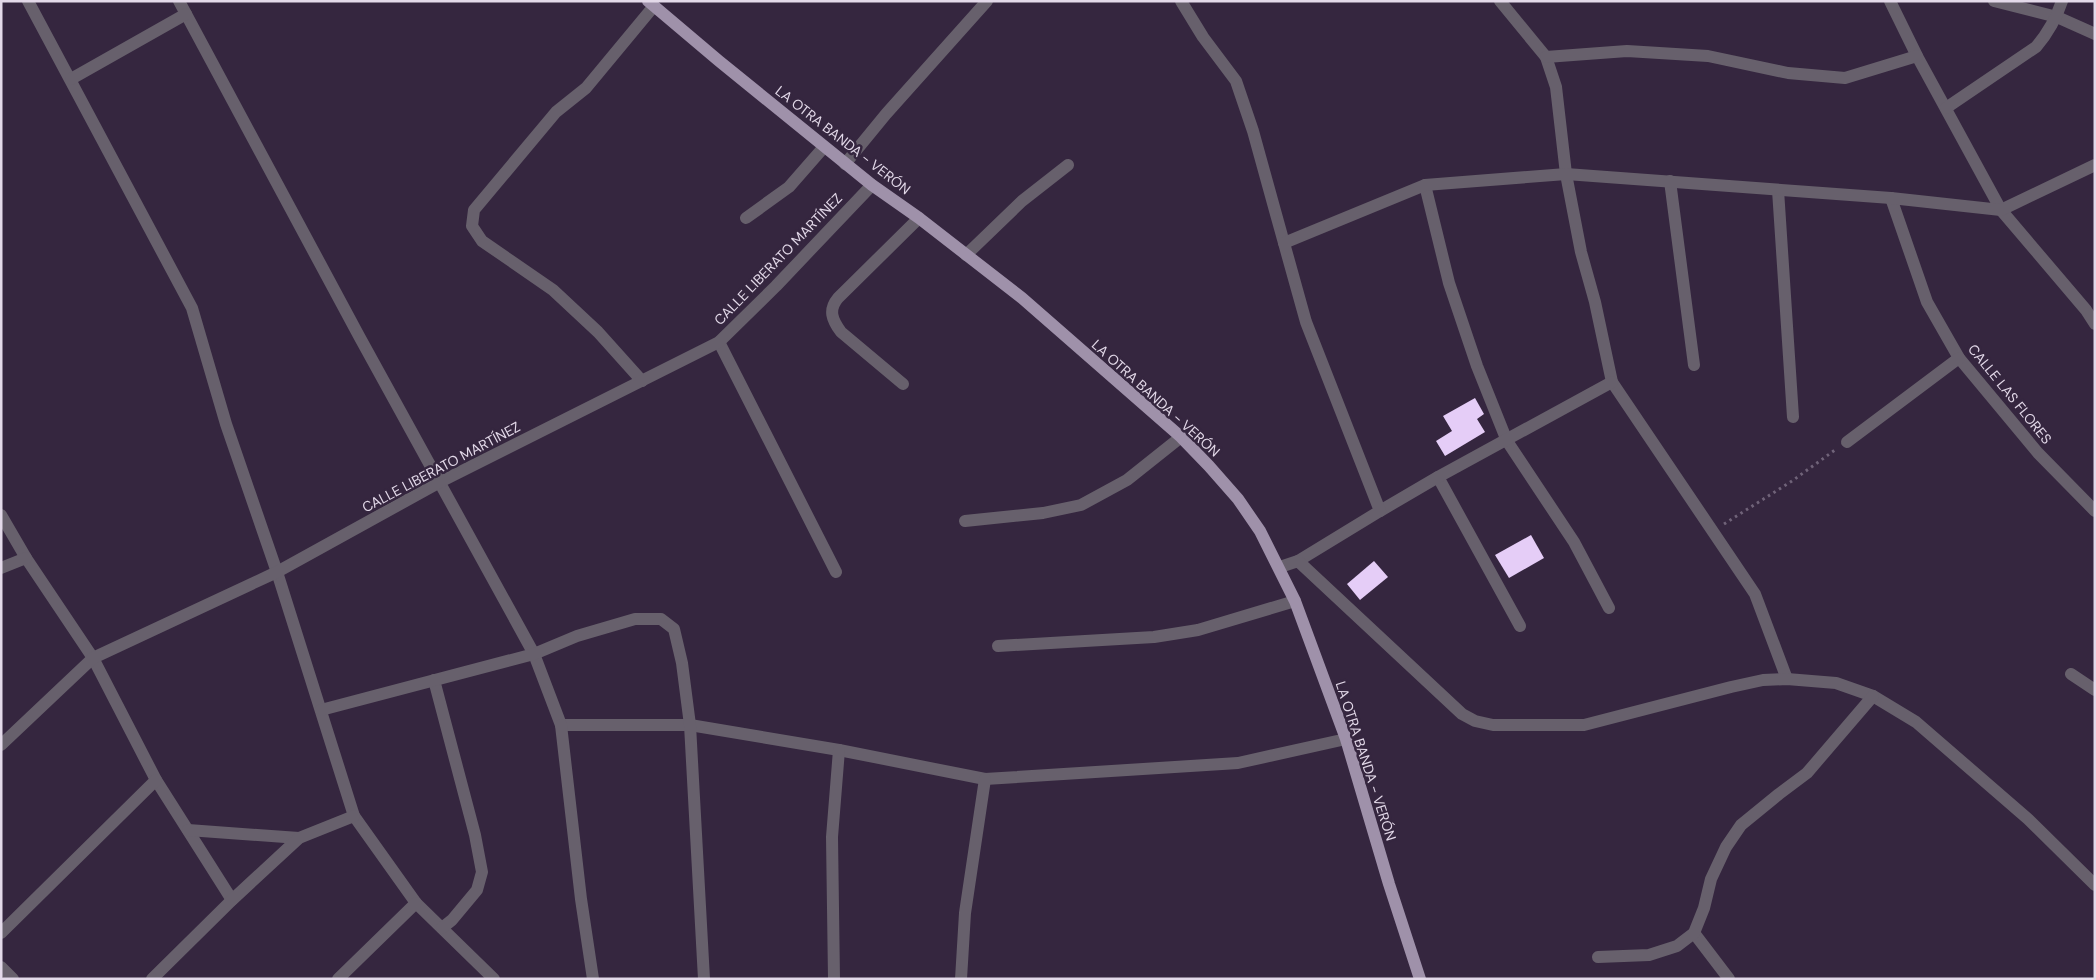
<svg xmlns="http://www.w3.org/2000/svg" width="2096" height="980" font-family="'DM Sans',sans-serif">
	<rect width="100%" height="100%" fill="#35263f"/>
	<g fill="#e5cdf7">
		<path d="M1475,398L1484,414L1477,419L1485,432L1445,456L1436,441L1452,431L1443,416Z"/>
		<path d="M1531,535L1544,558L1509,578L1495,555Z"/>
		<path d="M1374,561L1388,577L1360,600L1347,584Z"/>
	</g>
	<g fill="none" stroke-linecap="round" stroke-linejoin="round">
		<path stroke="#706379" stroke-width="3" stroke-dasharray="2.5 4" stroke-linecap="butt" d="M1724,524L1792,481L1835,450"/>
		<g stroke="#67606c" stroke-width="12">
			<path d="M28,1L192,308L226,424L277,572L354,816L416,903L494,979"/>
			<path d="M179,1L359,336L534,654L561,725H690L839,750L985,779L1238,763L1346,739"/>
			<path d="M1181,1L1203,37L1236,81L1253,131L1284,243"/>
			<path d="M1500,1L1546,57L1556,87L1566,174L1581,252L1595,302L1612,382L1755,594L1787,679"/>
			<path d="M1890,1L1917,56L2001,210L2086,310L2095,324"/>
			<path d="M1994,1L2057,17L2095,34"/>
			<path d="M1546,57L1627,51L1708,56L1788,73L1845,78L1917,56"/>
			<path d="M71,79L186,14"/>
			<path d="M1946,108L2036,47C2048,33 2056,19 2062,1"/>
			<path d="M845,164L886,114L987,1"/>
			<path d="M1670,181L1694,365"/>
			<path d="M1425,185L1449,283L1477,366L1507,441L1574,542L1609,608"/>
			<path d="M1778,190L1793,417"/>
			<path d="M1891,198L1927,302L1959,358L2038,453L2095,511"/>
			<path d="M746,218L789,187L824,147"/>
			<path d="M966,255L1022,201L1068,165"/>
			<path d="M719,342L836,572"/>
			<path d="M642,381L598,332L553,290L482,241L472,226L474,210L556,112L586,88L654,6"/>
			<path d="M903,384L841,332C832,320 828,310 838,298L919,218"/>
			<path d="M1847,442L1959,358"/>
			<path d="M1438,477L1520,626"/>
			<path d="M1380,511L1438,477L1612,382"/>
			<path d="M1,515L26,558L93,658L156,780L232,900"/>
			<path d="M965,521L1043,513L1081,505L1127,480L1181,437"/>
			<path d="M1298,561L1380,511L1306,322L1284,243L1425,185L1566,174L1891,198L2001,210L2095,165"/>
			<path d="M1280,567L1298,561L1462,714L1475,721L1493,725H1584L1731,687L1763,680L1787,679L1836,683L1873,696L1916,722L2028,819L2095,885"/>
			<path d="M1,568L26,558"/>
			<path d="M998,646L1154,637L1198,630L1295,601"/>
			<path d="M2071,674L2095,690"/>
			<path d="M434,680L475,835L482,872L477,890L452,920L442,928"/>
			<path d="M321,710L534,654L577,636L635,619H661L674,629L682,663L690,725L704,979"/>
			<path d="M561,725L581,899L593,979"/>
			<path d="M1,745L93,658L277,572L440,482L719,342L776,286L872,185"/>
			<path d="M188,830L299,838"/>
			<path d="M1,933L156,780"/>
			<path d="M1694,933L1729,979"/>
			<path d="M1598,957L1649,955L1677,946L1694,933L1704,908L1711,879L1726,847L1741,825L1779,794L1807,773L1873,696"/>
			<path d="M1,967L13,979"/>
			<path d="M152,979L232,900L299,838L354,816"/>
			<path d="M338,979L416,903"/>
			<path d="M834,979L832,837L839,750"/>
			<path d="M961,979L965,913L985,779"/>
		</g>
		<path stroke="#9f91aa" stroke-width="12" d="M648,1L719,61L872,185L919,218L1022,298L1181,437L1209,466L1238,499L1260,531L1295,601L1346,739L1389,884L1420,979"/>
	</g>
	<g text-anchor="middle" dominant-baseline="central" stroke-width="5" stroke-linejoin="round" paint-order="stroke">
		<g font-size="14" fill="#e3d9e9" stroke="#35263f">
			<text transform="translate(843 140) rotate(38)">LA OTRA BANDA - VERÓN</text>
			<text transform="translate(778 259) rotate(-46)">CALLE LIBERATO MARTÍNEZ</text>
			<text transform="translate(2010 394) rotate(51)">CALLE LAS FLORES</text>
			<text transform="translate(1156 398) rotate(42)">LA OTRA BANDA - VERÓN</text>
			<text transform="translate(441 467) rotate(-28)">CALLE LIBERATO MARTÍNEZ</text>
			<text transform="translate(1366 761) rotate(72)">LA OTRA BANDA - VERÓN</text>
		</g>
	</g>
	<rect width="2096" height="980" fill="none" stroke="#e3d9e9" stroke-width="5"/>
</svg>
